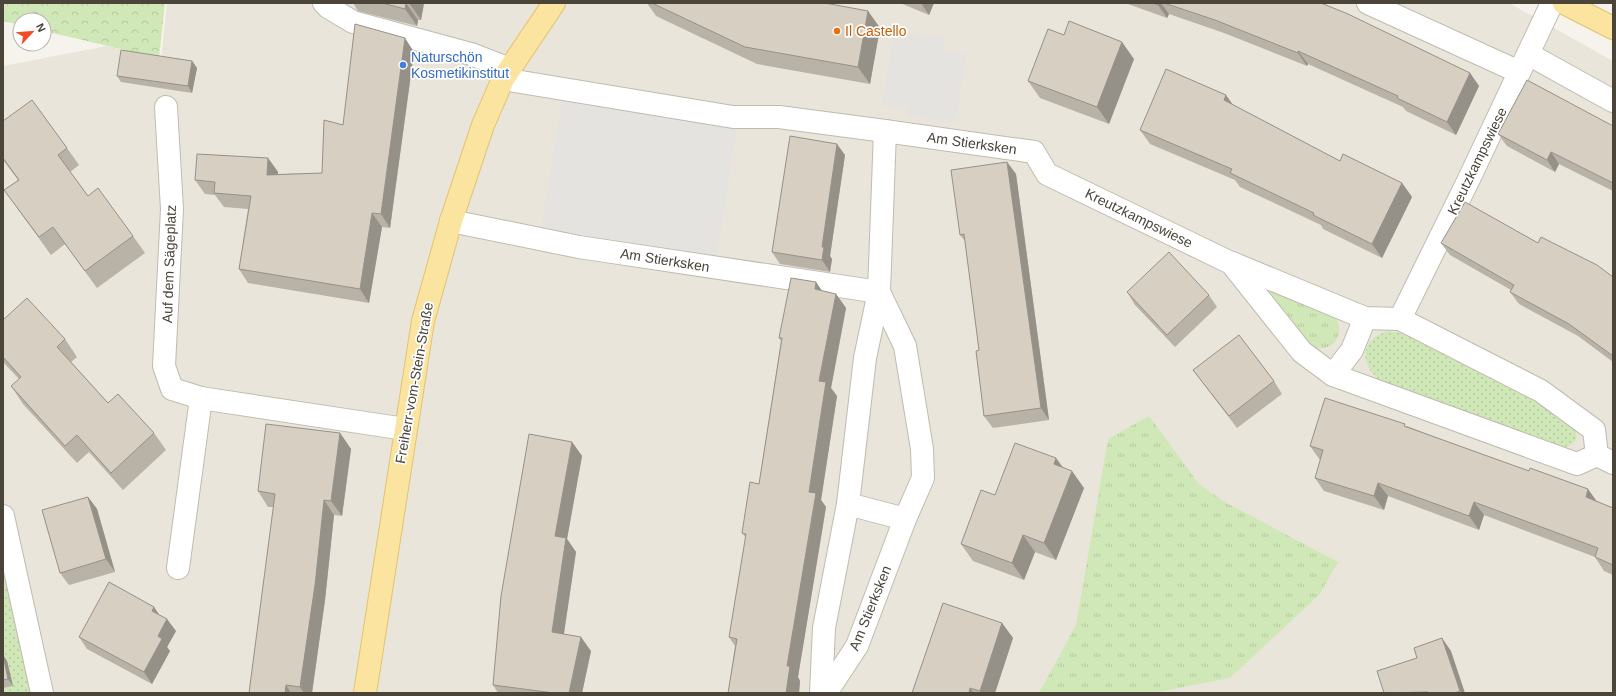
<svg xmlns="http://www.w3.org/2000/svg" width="1616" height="696" font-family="Helvetica,sans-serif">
	<defs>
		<pattern id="grass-tufts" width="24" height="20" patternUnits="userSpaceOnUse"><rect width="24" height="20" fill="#d0e8b7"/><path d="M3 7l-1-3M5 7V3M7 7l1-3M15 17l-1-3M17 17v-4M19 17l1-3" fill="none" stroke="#b4c89e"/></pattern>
		<pattern id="forest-crowns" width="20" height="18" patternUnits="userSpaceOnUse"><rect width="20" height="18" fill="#d0e8b7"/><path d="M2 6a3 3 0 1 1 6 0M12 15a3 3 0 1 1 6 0" fill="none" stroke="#b4c89e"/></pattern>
		<pattern id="park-dots" width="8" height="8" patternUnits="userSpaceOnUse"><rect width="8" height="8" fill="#d0e8b7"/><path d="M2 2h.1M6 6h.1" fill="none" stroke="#b4c89e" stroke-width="1.8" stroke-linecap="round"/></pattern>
	</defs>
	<rect width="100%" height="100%" fill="#f5f3ec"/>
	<path fill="#e9e5da" d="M167,3H1509L1613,61V693H46L3,504V66L107,46L161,60Z"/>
	<g fill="url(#grass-tufts)">
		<path d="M1267,287L1336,318C1345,337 1333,351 1313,348L1264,291Z"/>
		<path d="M1149,416L1199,484L1223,501L1338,562L1320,594L1230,678L1153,693H1039L1076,625L1108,439Z"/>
	</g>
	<path fill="url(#forest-crowns)" d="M3,3H165L159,58L44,31V20H20V25L3,21Z"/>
	<g fill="url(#park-dots)">
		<path d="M1388,331L1402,333L1538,402L1575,430C1579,439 1575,444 1565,447L1379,380C1359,363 1360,339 1388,331Z"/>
		<path d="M3,543L33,693H3Z"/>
	</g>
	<g fill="#e5e3e0">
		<path d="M894,30L944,38L942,51L966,54L956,123L906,116L907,109L882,105Z"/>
		<path d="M562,99L737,128L717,256L541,228Z"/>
	</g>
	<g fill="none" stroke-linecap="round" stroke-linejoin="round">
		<g stroke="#c1bbaf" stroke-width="24">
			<g id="minor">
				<path d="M324,3L328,7L353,22L471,54L510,69"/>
				<path d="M1368,3L1519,72"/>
				<path d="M1552,3L1469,179L1400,319L1541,391L1594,430L1597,455L1613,463"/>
				<path d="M1528,54L1613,101"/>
				<path d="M503,79L733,117H779L885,131"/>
				<path d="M166,107L172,209L164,366L172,389L201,398L405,429"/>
				<path d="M451,221L579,247L879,292"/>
				<path d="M1232,263L1365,318L1400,319"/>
				<path d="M1333,375L1352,350L1365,318"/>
				<path d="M848,504L905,519"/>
				<path d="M3,516L42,693"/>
				<path d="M178,568L201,398"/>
				<path d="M821,693L824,628L848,504L865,358L879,292L885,131L1034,152L1047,174L1231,263L1302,352L1333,375L1577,464L1597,455"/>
				<path d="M826,693L857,646L905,519L923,478L922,449L905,346L879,292"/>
			</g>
		</g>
		<g stroke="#e1c36e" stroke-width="24">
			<g id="major">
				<path d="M1564,3L1613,28"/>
				<path d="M365,693L423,321L451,221L483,125L503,79L554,3"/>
			</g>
		</g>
		<use href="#minor" stroke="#fff" stroke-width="22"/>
		<use href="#major" stroke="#fbe49f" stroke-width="22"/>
	</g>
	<g fill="#b9b2a7">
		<path d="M353,3H424L421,20H418L417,26L358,11Z"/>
		<path d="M647,3H825L868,11L880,28L870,84L757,64L656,16Z"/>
		<path d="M900,3H934L929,15Z"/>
		<path d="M1125,3H1321L1470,73L1479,86L1456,135L1406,111L1403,107L1308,64L1307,66L1224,33L1169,14L1167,18Z"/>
		<path d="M1064,35L1134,59L1109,124L1040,98L1028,81Z"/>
		<path d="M414,52L390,228L382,227L369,303L248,283L239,269L248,209L224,207L215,195L205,194L195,180L268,158L278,172V174L322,173L343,125Z"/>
		<path d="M192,61L197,68L192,93L121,82L117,76Z"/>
		<path d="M1233,105L1340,161L1402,183L1412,197L1382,258L1323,229L1321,225L1240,187L1235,180L1150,144L1140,130Z"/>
		<path d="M3,121L67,148L79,165L70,172L88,196L133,236L145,253L97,288L65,244L51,255L4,190L18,180L3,160Z"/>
		<path d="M1613,126V191L1559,164L1555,172L1507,146L1498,134Z"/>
		<path d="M845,155L830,256L832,259L830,272L780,264L772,252Z"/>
		<path d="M1007,162L1016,174L1049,420L993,428L984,416L979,350L965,241L960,235Z"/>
		<path d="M1441,243H1538L1613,277V362L1578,336L1519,304L1510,292L1511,290L1450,255Z"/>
		<path d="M816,282L822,291L836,294L846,308L831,388L837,396L821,500L826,507L798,677L800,681L799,693H728L735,646L729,637L746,538L742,533L759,484L781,341L779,338Z"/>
		<path d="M1127,292L1209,295L1217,307L1175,347L1135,305Z"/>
		<path d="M3,320L65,339L77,357L71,362L108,403L154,433L166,450L123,490L89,452L77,463L23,404L11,386L19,379L3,362Z"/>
		<path d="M1193,370L1274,381L1282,394L1237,428L1202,382Z"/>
		<path d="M1407,426L1613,508V575L1604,571L1595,557L1484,515L1479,530L1388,496L1384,510L1324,491L1315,478L1320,460L1310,446Z"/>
		<path d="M340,433L351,449L342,516L334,515L325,600L312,693H249L274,507H268L258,491Z"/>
		<path d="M572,442L582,456L567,539L576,552L564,634L591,651L582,693H498L493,685Z"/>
		<path d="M1056,458L1063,467L1084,488L1056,560L1035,552L1024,580L973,561L961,544L995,495Z"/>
		<path d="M88,497L97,509L115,572L69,585L60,573Z"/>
		<path d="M154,607L159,615L176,631L167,647L170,651L152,684L87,649L79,637Z"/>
		<path d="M1002,623L1013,638L995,693H912Z"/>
		<path d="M3,655L7,661L13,686L3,688Z"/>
	</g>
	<g fill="#969188">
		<path d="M406,3L418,20L417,26L405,9Z"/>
		<path d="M409,3H424L421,20Z"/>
		<path d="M921,3H934L929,15Z"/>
		<path d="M1159,3H1161L1169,14L1167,18L1158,5Z"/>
		<path d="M868,11L880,28L870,84L858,67Z"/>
		<path d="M405,38L414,52L390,228L381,214Z"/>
		<path d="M1122,42L1134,59L1109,124L1097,107Z"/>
		<path d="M1298,51L1308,64L1307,66L1298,53Z"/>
		<path d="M192,61L197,68L192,93L188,86Z"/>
		<path d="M1470,73L1479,86L1456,135L1447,122Z"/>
		<path d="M1226,95L1236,109L1224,100Z"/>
		<path d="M837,144L845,155L830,256L832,259L830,272L822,260V247Z"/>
		<path d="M1551,152L1559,164L1555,172L1547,160Z"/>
		<path d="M268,158L278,172L277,189L267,175Z"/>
		<path d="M1007,162L1016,174L1049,420L1041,408Z"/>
		<path d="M1402,183L1412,197L1382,258L1372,244Z"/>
		<path d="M372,213L382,227L369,303L360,289Z"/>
		<path d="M816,282L826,297L815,289Z"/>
		<path d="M836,294L846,308L831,388L837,396L821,500L826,507L798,677L800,681L799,693H786L787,666L809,492L819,381Z"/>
		<path d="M340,433L351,449L342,516L331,501Z"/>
		<path d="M572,442L582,456L567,539L576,552L562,646L552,632L555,536Z"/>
		<path d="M1056,458L1068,476L1054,464Z"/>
		<path d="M1072,471L1084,488L1056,560L1044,543Z"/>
		<path d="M1378,483L1388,496L1384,510L1374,496Z"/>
		<path d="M1588,489L1598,503L1586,497Z"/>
		<path d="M88,497L97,509L115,572L106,559Z"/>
		<path d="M324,500L334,515L325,600L312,693H304L300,687Z"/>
		<path d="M1474,502L1484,515L1479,530L1469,516Z"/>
		<path d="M1023,535L1035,552L1024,580L1012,563Z"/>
		<path d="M154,607L162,619L152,611Z"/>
		<path d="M167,619L176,631L167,647L170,651L152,684L144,672L158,636Z"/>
		<path d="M1002,623L1013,638L995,693H981L980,691Z"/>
		<path d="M581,637L591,651L582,693H569Z"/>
		<path d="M1442,638L1451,651L1465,693H1461L1460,691Z"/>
		<path d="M3,655L7,661L13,686L8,679Z"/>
		<path d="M286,685L291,693H285Z"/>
		<path d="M970,688L974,693H969Z"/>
	</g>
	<g fill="#d7cfc2" stroke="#969188">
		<path d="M382,3H406L405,9Z"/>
		<path d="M652,3H825L868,11L858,67L745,47Z"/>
		<path d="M1152,3H1159L1158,5Z"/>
		<path d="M1164,3H1321L1348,14L1470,73L1447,122L1397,98L1398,96L1298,51V53L1215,20Z"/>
		<path d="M1069,21L1122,42L1097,107L1028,81L1048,29L1064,35Z"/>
		<path d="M355,24L405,38L381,214L372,213L360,289L239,269L251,196L214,193L215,182L195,180L197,154L268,158L267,175L322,173L324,120L343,125Z"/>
		<path d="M121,50L192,61L188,86L117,76Z"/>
		<path d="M1166,69L1226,95L1224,100L1340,161L1343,154L1402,183L1372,244L1313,215L1314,213L1230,173L1232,169L1140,130Z"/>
		<path d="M1527,80L1613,126V183L1551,152L1547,160L1498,134Z"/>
		<path d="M32,100L67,148L58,155L88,196L98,188L133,236L85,271L53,227L39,237L4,190L19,180L3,158V121Z"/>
		<path d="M790,136L837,144L822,247H824L822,260L772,252Z"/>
		<path d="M1007,162L1041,408L984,416L976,351L979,350L964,234L960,235L951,170Z"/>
		<path d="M1465,202L1538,243L1541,237L1597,265L1613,277V356L1569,324L1510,292L1514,285L1441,243Z"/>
		<path d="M1169,252L1209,295L1167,335L1127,292Z"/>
		<path d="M791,278L816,282L815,289L836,294L819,381L826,382L809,492L816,493L787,666H790L786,693H728L737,639L729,637L746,534L742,533L750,482L759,484L782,338H779Z"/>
		<path d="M27,298L65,339L57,347L108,403L118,394L154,433L111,473L77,435L65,446L11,386L21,377L3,357V320Z"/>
		<path d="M1239,335L1274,381L1229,416L1193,370Z"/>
		<path d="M1325,398L1405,424L1404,426L1529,471L1530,468L1588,489L1586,497L1613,508V565L1595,557L1598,548L1474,502L1469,516L1378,483L1374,496L1315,478L1323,450L1310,446Z"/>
		<path d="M266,424L340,433L331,501L324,500L315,585L300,687L286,685L285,693H249L275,494L258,491Z"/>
		<path d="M529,434L572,442L555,536L566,538L552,632L581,637L569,693H554L493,685L501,596Z"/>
		<path d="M1015,443L1056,458L1054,464L1072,471L1044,543L1023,535L1012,563L961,544L981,490L995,495Z"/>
		<path d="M88,497L106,559L60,573L42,510Z"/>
		<path d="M109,582L154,607L152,611L167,619L158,636L162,639L144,672L79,637Z"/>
		<path d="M943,603L1002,623L980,691L970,688L969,693H912Z"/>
		<path d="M1442,638L1460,691L1455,693H1428V692L1384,693L1377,671L1417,658L1414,648Z"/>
		<path d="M3,655L8,679L3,680Z"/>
	</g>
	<circle fill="#e8710a" stroke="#fff" stroke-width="1.5" cx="837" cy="31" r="4"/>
	<circle fill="#3f7fe0" stroke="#fff" stroke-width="1.5" cx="403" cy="65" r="4"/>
	<g text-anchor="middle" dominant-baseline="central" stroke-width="3.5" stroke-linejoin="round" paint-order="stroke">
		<g font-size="14" fill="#c56008" stroke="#fff" text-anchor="start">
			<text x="845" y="31">Il Castello</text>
		</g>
		<g font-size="14" fill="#366cbe" stroke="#fff" text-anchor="start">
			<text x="411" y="57">Naturschön<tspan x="411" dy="16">Kosmetikinstitut</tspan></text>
		</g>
		<g font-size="14" fill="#4a4439" stroke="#fff">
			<text transform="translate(972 143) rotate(8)">Am Stierksken</text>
			<text transform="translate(1477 161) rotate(-64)">Kreutzkampswiese</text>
			<text transform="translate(1139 218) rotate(26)">Kreutzkampswiese</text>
			<text transform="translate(665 260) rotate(9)">Am Stierksken</text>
			<text transform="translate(169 264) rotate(-88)">Auf dem Sägeplatz</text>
			<text transform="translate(414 383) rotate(-80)">Freiherr-vom-Stein-Straße</text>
			<text transform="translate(870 608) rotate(-68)">Am Stierksken</text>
		</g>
	</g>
	<rect width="1616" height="696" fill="none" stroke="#4a4439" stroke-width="8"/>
	<g transform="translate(32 32) rotate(64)"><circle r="19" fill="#ffffff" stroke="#b7b4b0"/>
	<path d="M0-3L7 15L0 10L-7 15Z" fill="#f34c25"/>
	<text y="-6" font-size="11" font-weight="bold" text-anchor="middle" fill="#4a4439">N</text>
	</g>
</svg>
